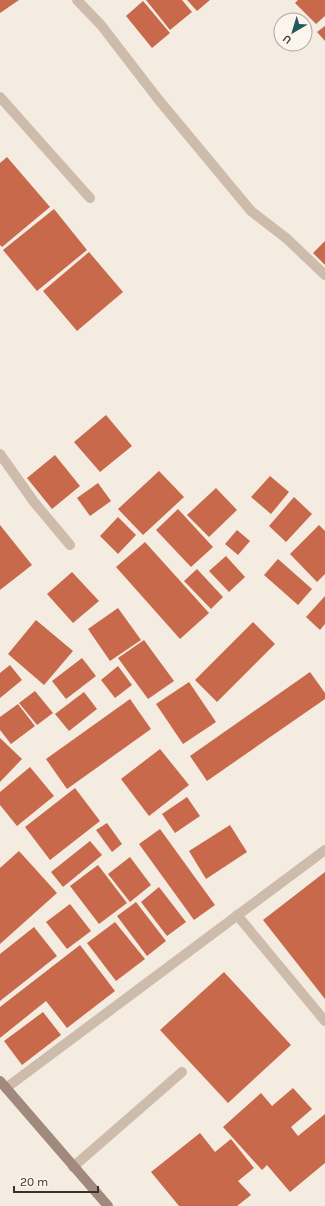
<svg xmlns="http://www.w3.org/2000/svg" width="325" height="1206" font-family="Karla,sans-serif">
	<rect width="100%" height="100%" fill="#f4ebe1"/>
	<g fill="#c8694b">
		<path d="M0,0H19L0,13Z"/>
		<path d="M146,0H182L192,12L170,30Z"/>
		<path d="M187,0H210L197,11Z"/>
		<path d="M298,0H325V16L316,24L295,3Z"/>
		<path d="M143,1L170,33L152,48L126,16Z"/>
		<path d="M325,26V41L317,32Z"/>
		<path d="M7,157L50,207L2,247L0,245V163Z"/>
		<path d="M54,209L87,250L37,291L3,250Z"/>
		<path d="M325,241V265L313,253Z"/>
		<path d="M89,252L123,292L77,331L43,291Z"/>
		<path d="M106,415L132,446L100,472L74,442Z"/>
		<path d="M55,455L80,486L52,509L27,478Z"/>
		<path d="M159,471L184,497L143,535L118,509Z"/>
		<path d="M270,476L289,492L271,514L251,497Z"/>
		<path d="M98,483L111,501L90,516L77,498Z"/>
		<path d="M216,488L237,510L209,537L187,515Z"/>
		<path d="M294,497L312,514L286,542L269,526Z"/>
		<path d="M178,509L213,547L191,567L156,530Z"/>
		<path d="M118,517L136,535L118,554L100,536Z"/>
		<path d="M0,525L32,565L0,590Z"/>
		<path d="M319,525L325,531V574L317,582L290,554Z"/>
		<path d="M237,530L250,541L238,555L225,544Z"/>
		<path d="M145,542L209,613L180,639L116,567Z"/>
		<path d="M226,556L245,577L229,592L209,571Z"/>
		<path d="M278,559L312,589L298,605L264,575Z"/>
		<path d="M197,569L223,597L211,609L184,581Z"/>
		<path d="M72,572L99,601L73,623L47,594Z"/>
		<path d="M325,596V624L320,630L306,617Z"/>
		<path d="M118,608L141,640L110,661L88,629Z"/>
		<path d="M36,620L73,651L44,685L8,654Z"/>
		<path d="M253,622L275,644L217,702L195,680Z"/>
		<path d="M144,640L174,681L148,699L118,658Z"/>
		<path d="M82,658L96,676L66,699L52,681Z"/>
		<path d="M10,665L22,680L0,698V673Z"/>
		<path d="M118,666L132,685L115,698L101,680Z"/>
		<path d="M310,672L325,693V699L207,781L190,756Z"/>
		<path d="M189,682L216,722L183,744L156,704Z"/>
		<path d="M35,691L53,713L37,725L19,703Z"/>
		<path d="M84,692L97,709L69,731L55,714Z"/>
		<path d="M130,699L151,729L67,789L46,759Z"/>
		<path d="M18,704L35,726L11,744L0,730V717Z"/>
		<path d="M0,738L22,759L0,782Z"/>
		<path d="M160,749L189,785L149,816L121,779Z"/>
		<path d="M30,767L54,796L17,826L0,805V792Z"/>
		<path d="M75,788L100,821L50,860L25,827Z"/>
		<path d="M187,797L200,816L175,833L162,814Z"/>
		<path d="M107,823L122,844L112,852L96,830Z"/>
		<path d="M230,825L247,852L206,879L189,851Z"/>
		<path d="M160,829L215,905L194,920L139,844Z"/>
		<path d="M90,841L102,855L63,887L51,872Z"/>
		<path d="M19,851L57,893L0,944V868Z"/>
		<path d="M130,857L151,885L130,902L108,874Z"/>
		<path d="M98,865L127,903L99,924L70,886Z"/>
		<path d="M325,872V999L263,920Z"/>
		<path d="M159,887L186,922L167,936L141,902Z"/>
		<path d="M136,902L166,941L147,956L117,916Z"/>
		<path d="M70,904L91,931L67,949L46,922Z"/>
		<path d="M115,922L145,959L116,981L87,943Z"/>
		<path d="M34,927L57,956L0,1001V954Z"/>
		<path d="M80,945L115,991L67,1028L46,1001L0,1038V1007Z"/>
		<path d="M224,972L291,1045L228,1103L160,1030Z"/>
		<path d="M43,1012L61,1035L22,1065L4,1041Z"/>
		<path d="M293,1088L312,1109L291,1127L298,1136L325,1114V1163L290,1192L267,1165L262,1170L223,1127L261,1093L272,1106Z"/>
		<path d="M200,1133L215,1152L231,1139L254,1168L238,1181L251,1195L237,1206H179L151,1172Z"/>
	</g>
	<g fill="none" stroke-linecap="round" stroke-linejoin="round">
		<g stroke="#cdbbac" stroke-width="10">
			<path d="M237,915L325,1021"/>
			<path d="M6,1088L325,850"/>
		</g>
		<g stroke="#cdbbac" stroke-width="10">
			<path d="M77,0L101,25L158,99L251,211L286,238L325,275"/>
			<path d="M0,97L90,198"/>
			<path d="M0,454L34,502L70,545"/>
			<path d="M73,1167L182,1072"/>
		</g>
		<path stroke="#a18a7d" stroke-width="10" d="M0,1081L108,1206"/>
	</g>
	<g transform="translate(293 32) rotate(218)"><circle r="19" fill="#fbf5ee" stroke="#aea6a0"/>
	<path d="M0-3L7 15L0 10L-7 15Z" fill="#1f5a5e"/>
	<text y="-6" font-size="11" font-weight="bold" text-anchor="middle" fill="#3b302b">U</text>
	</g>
	<path d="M14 1186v6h84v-6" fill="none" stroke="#3b302b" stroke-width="2"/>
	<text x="20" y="1186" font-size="12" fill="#3b302b" stroke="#fbf5ee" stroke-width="3" paint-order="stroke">20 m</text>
</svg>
